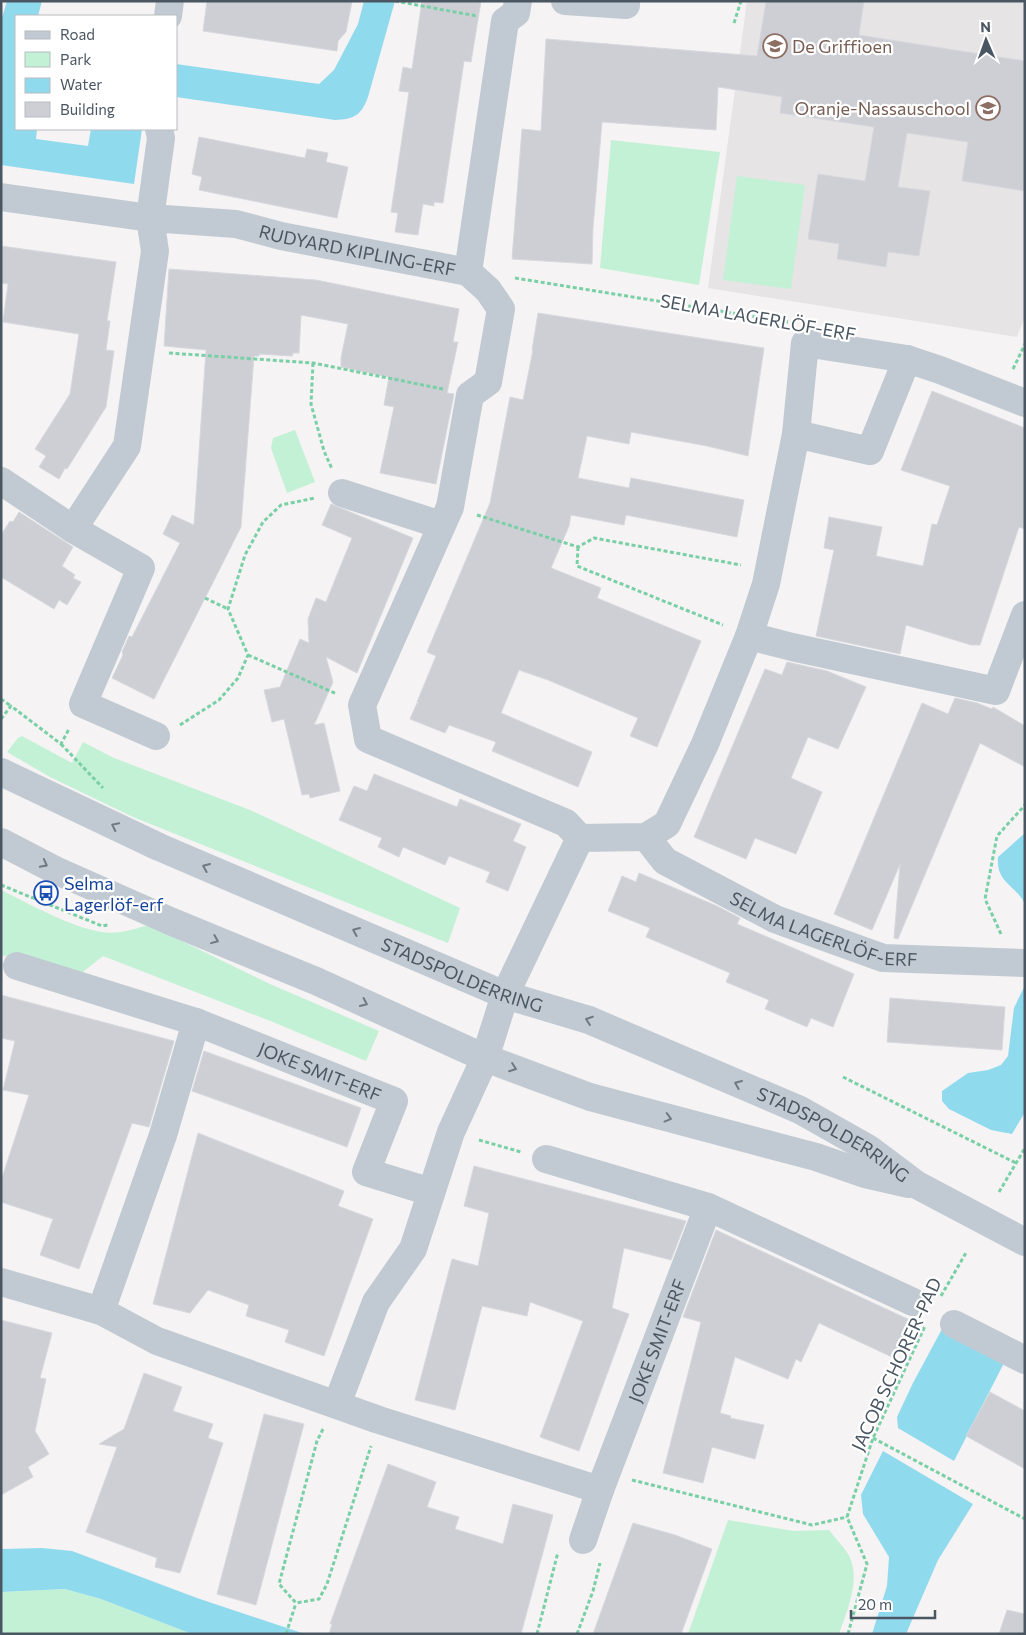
<svg xmlns="http://www.w3.org/2000/svg" width="1026" height="1635" font-family="Commissioner,sans-serif">
	<rect width="100%" height="100%" fill="#f5f3f3"/>
	<path fill="#e6e4e5" d="M747,1H1025V317L1017,337L708,288Z"/>
	<g fill="#c3f1d5">
		<path d="M611,140L720,152L699,285L600,268Z"/>
		<path d="M737,176L805,185L791,289L723,280Z"/>
		<path d="M295,430L315,482L287,493L271,448L273,438Z"/>
		<path d="M22,736L72,763L83,742L114,758L250,810L460,908L448,943L133,817L50,777L7,752L18,738Z"/>
		<path d="M1,890C30,904 72,928 102,932C118,935 134,929 149,925L270,984L379,1031L366,1061L273,1022L103,956L79,975L1,955Z"/>
		<path d="M728,1520L794,1531L829,1530C835,1538 843,1546 848,1554C862,1578 847,1610 839,1634H688Z"/>
		<path d="M65,1589L101,1599L192,1634H1V1592Z"/>
	</g>
	<g fill="#90daee">
		<path d="M7,1H42L38,16H16V129H37L36,139L88,146L91,129H142L134,184L1,165V21Z"/>
		<path d="M364,1H395L368,97C361,116 354,119 335,120L176,97V64L319,84L334,70L358,24Z"/>
		<path d="M1025,833V904C1015,884 996,883 998,857Z"/>
		<path d="M1025,985V1112L1012,1134L991,1130L949,1109L942,1101V1091L968,1073L988,1070L1001,1065L1008,1056L1014,1008Z"/>
		<path d="M942,1329L1006,1359L954,1461L898,1428L897,1417L913,1383Z"/>
		<path d="M883,1451L973,1504L938,1560L906,1634H872L887,1586L889,1557L863,1514L861,1495Z"/>
		<path d="M42,1548L72,1551L197,1598L305,1634H192L101,1599L65,1589L1,1592V1549Z"/>
	</g>
	<g fill="#cdcfd5" stroke="#d7d9de">
		<path d="M207,1H352L346,32L338,41L337,51L203,31Z"/>
		<path d="M422,1H481L471,62L464,61L443,203L434,202V206L423,204L418,235L395,232L398,213L391,212L409,92L399,91L403,67L412,69Z"/>
		<path d="M766,1H864L859,35L1025,61V191L962,181L968,142L907,133L898,187L930,191L919,256L888,252L886,267L837,259L839,244L808,239L818,174L865,181L874,127L780,113L782,97L718,87L716,130L602,122L593,228L592,264L512,259L522,129L541,131L546,39L757,56Z"/>
		<path d="M199,137L305,158L307,149L328,153L326,162L348,167L337,218L199,190L202,177L192,174Z"/>
		<path d="M1,246L116,262L107,321H110L106,350L114,351L106,407L67,469L65,468L59,479L39,467L46,456L35,449L70,394L79,334L3,322L8,284L1,283Z"/>
		<path d="M169,269L316,280L459,309L453,342H458L447,393L454,394L436,484L380,473L394,407L384,405L389,377L341,367V358L348,324L301,315L299,353H293L292,356L259,354V356H254L241,527L154,699L112,678L123,655L122,652L129,636L132,637L180,543L163,534L172,515L194,525L206,350L164,346Z"/>
		<path d="M538,313L764,348L748,456L707,446L631,432L629,444L587,436L578,478L629,488L631,478L744,500L737,537L626,515L624,525L571,515L569,526L551,568L601,588L597,598L701,641L657,747L630,736L638,718L548,680L519,670L501,713L592,752L578,787L492,751L496,742L449,725L445,733L410,719L417,703H419L417,702L436,656L427,652L490,503L510,397L523,400L533,350H532Z"/>
		<path d="M932,391L1025,428V529L1019,527L980,645H971L906,625L900,654L816,636L834,550L824,548L829,517L882,527L876,556L923,566L932,524L937,525L950,486L901,470Z"/>
		<path d="M331,504L413,538L357,673L326,657L333,682L314,725L324,723L340,791L310,798L309,794L302,795L284,719L272,722L264,690L280,687L300,639L309,643L308,619L316,598L326,602L352,538L322,525Z"/>
		<path d="M19,512L73,547L62,566L75,575L73,578L81,582L67,605L59,600L54,609L1,577V535L10,521L13,522Z"/>
		<path d="M787,662L827,671L866,687L838,749L808,737L791,778L822,792L796,854L755,838L746,859L694,837L765,669L782,675Z"/>
		<path d="M955,698L977,703L992,709L993,707L1025,726V767L980,743L898,939L894,938L900,864L872,930L834,914L922,703L948,714Z"/>
		<path d="M374,774L457,807L460,799L521,824L513,841L526,847L508,891L486,882L490,872L449,856L445,865L403,847L399,857L378,847L382,838L339,820L354,786L367,791Z"/>
		<path d="M639,873L717,906L740,918L737,924L854,974L833,1027L811,1018L807,1027L765,1009L769,1000L726,982L730,973L646,937L650,928L608,911L622,876L636,882Z"/>
		<path d="M1,995L174,1041L149,1127L132,1123L79,1269L40,1255L53,1219L1,1202V1181L29,1095L3,1090L15,1041L1,1038Z"/>
		<path d="M890,998L1005,1007L1002,1050L887,1042Z"/>
		<path d="M204,1051L361,1108L347,1147L192,1091Z"/>
		<path d="M198,1133L344,1191L338,1206L373,1219L324,1356L285,1342L289,1330L246,1316L249,1305L208,1290L190,1313L153,1304Z"/>
		<path d="M474,1166L686,1221L671,1260L624,1248L612,1308L629,1314L579,1451L540,1437L583,1321L530,1302L527,1316L482,1306L455,1410L415,1400L452,1259L478,1266L489,1213L464,1206Z"/>
		<path d="M716,1230L912,1321L894,1358L819,1323L801,1362L796,1359L788,1379L735,1357L720,1413L731,1416L730,1418L764,1425L755,1459L712,1447L703,1483L663,1473L701,1322L683,1317Z"/>
		<path d="M1,1320L52,1333L40,1378L46,1379L35,1431L49,1454L28,1467L33,1477L1,1495Z"/>
		<path d="M144,1373L182,1387L173,1411L213,1424L208,1438L223,1443L180,1573L155,1567L157,1558L86,1532L117,1447L99,1444L124,1429Z"/>
		<path d="M990,1392L1025,1411V1469L966,1436Z"/>
		<path d="M264,1414L304,1424L256,1605L217,1594Z"/>
		<path d="M388,1464L436,1482L427,1507L459,1517L455,1529L503,1544L513,1504L553,1515L521,1634H329L332,1624H330Z"/>
		<path d="M633,1523L675,1535L712,1549L681,1634H593Z"/>
		<path d="M1007,1610L1025,1614V1634H999Z"/>
	</g>
	<g fill="none" stroke-linecap="round" stroke-linejoin="round">
		<g stroke="#7ad0a6" stroke-width="3" stroke-dasharray="4 2.5" stroke-linecap="butt">
			<path d="M395,1L477,16"/>
			<path d="M734,23L741,1"/>
			<path d="M515,278L788,322"/>
			<path d="M169,353L313,363L443,389"/>
			<path d="M313,363L311,404L324,451L332,469"/>
			<path d="M1013,369L1025,344"/>
			<path d="M477,515L578,547L594,538L741,565"/>
			<path d="M578,547L577,566L723,625"/>
			<path d="M205,598L228,609"/>
			<path d="M248,655L337,694"/>
			<path d="M1,699L11,706"/>
			<path d="M1,719L11,706L61,744L69,729"/>
			<path d="M180,725L219,700L238,678L248,655L228,609L245,555L263,522L281,505L315,498"/>
			<path d="M61,744L103,788"/>
			<path d="M1,885L102,926L108,925"/>
			<path d="M1001,934L985,899L997,836L1025,805"/>
			<path d="M843,1077L1016,1163"/>
			<path d="M479,1140L521,1152"/>
			<path d="M999,1192L1025,1148"/>
			<path d="M941,1296L967,1251"/>
			<path d="M323,1429L317,1441L279,1584L296,1603L319,1599L327,1584L371,1446"/>
			<path d="M873,1438L1025,1519"/>
			<path d="M632,1480L812,1525L847,1517"/>
			<path d="M286,1634L296,1603"/>
			<path d="M537,1634L558,1552"/>
			<path d="M577,1634L593,1591L600,1563"/>
			<path d="M848,1634L867,1564L847,1517L873,1438L925,1326"/>
		</g>
		<g stroke="#c1cad2" stroke-width="28">
			<path d="M565,1L626,5V1"/>
			<path d="M168,16L170,1"/>
			<path id="s1" d="M1,197L150,218L236,224L281,236L468,272L505,21L516,13L518,1"/>
			<path d="M468,272L488,290L501,309L488,382L470,395L450,507L362,705L368,739L566,823L580,838"/>
			<path d="M796,434L870,451L907,359"/>
			<path d="M1,481L73,529L127,446L155,251L150,218L161,138L159,129"/>
			<path d="M342,493L441,525"/>
			<path d="M73,529L141,568L83,704L156,736"/>
			<path d="M749,636L792,647L996,691L1025,615"/>
			<path id="s2" d="M1,772L159,847L505,995L589,1020L800,1110L869,1149L917,1185L1025,1242"/>
			<path id="s3" d="M646,837L665,861L775,919L883,958L1024,963"/>
			<path d="M1,842L55,870L170,921L316,981L485,1058L590,1097L816,1157L865,1174L909,1184"/>
			<path id="s4" d="M17,966L196,1022L394,1101L366,1172L431,1192"/>
			<path d="M546,1159L708,1207L913,1302"/>
			<path id="s5" d="M1,1282L101,1311L157,1341L379,1420L600,1490L708,1207"/>
			<path d="M101,1311L163,1135L196,1022"/>
			<path d="M954,1324L1025,1360"/>
			<path d="M337,1404L376,1302L413,1249L451,1132L485,1058L505,995L580,838L646,837L667,824L705,744L749,636L766,584L796,434L805,343L907,359L940,370L1025,403"/>
			<path d="M583,1540L600,1490"/>
		</g>
	</g>
	<defs><path id="oneway-chevron" d="M-2-3.5L2.5 0L-2 3.5" fill="none" stroke-width="1.6" stroke-linecap="round" stroke-linejoin="round" transform="scale(1.25)"/></defs>
	<g stroke="#6e7983">
		<use href="#oneway-chevron" transform="translate(115 826) rotate(-154)"/>
		<use href="#oneway-chevron" transform="translate(44 864) rotate(28)"/>
		<use href="#oneway-chevron" transform="translate(206 867) rotate(-157)"/>
		<use href="#oneway-chevron" transform="translate(356 931) rotate(-157)"/>
		<use href="#oneway-chevron" transform="translate(215 940) rotate(22)"/>
		<use href="#oneway-chevron" transform="translate(364 1003) rotate(25)"/>
		<use href="#oneway-chevron" transform="translate(589 1020) rotate(-160)"/>
		<use href="#oneway-chevron" transform="translate(513 1068) rotate(20)"/>
		<use href="#oneway-chevron" transform="translate(738 1084) rotate(-157)"/>
		<use href="#oneway-chevron" transform="translate(668 1118) rotate(15)"/>
	</g>
	<defs>
		<g id="school-ring" transform="scale(1.25)"><circle r="9.5" fill="#fff" stroke="#8d6e63" stroke-width="1.5"/><path d="M0-5L7-2L0 1L-7-2ZM-4 1L0 2.5L4 1V4Q0 6-4 4Z" fill="#8d6e63"/></g>
		<g id="bus-ring" transform="scale(1.25)"><circle r="9.5" fill="#fff" stroke="#1a4fb4" stroke-width="1.5"/><path d="M-5-6H5V4H4V6H2V4H-2V6H-4V4H-5ZM-3.5-4V0h7V-4ZM-3.5 1.2v1.5H-2V1.2ZM2 1.2v1.5H3.5V1.2Z" fill="#1a4fb4"/></g>
	</defs>
	<g fill-rule="evenodd">
		<use href="#school-ring" x="775" y="46"/>
		<use href="#school-ring" x="988" y="108"/>
		<use href="#bus-ring" x="46" y="893"/>
	</g>
	<g text-anchor="middle" dominant-baseline="central" stroke-width="4.5" stroke-linejoin="round" paint-order="stroke">
		<g font-size="18" fill="#785e54" stroke="#fff" text-anchor="start">
			<text x="792" y="46">De Griffioen</text>
			<text x="970" y="108" text-anchor="end">Oranje-Nassauschool</text>
		</g>
		<g font-size="18" fill="#4a5661" stroke="#fff">
			<text stroke="none"><textPath href="#s1" startOffset="361">RUDYARD KIPLING-ERF</textPath></text>
			<text transform="translate(758 317) rotate(10)">SELMA LAGERLÖF-ERF</text>
			<text stroke="none"><textPath href="#s3" startOffset="205">SELMA LAGERLÖF-ERF</textPath></text>
			<text stroke="none"><textPath href="#s2" startOffset="504">STADSPOLDERRING</textPath></text>
			<text stroke="none"><textPath href="#s4" startOffset="321">JOKE SMIT-ERF</textPath></text>
			<text stroke="none"><textPath href="#s2" startOffset="909">STADSPOLDERRING</textPath></text>
			<text stroke="none"><textPath href="#s5" startOffset="795">JOKE SMIT-ERF</textPath></text>
			<text transform="translate(896 1364) rotate(-65)">JACOB SCHORER-PAD</text>
		</g>
		<g font-size="18" fill="#164399" stroke="#fff" text-anchor="start">
			<text x="64" y="883">Selma<tspan x="64" dy="21">Lagerlöf-erf</tspan></text>
		</g>
	</g>
	<rect width="1026" height="1635" fill="none" stroke="#4a5661" stroke-width="5"/>
	<rect x="15" y="15" width="162" height="115" fill="#ffffff" stroke="#b7bbc0"/>
	<rect x="25" y="31" width="25" height="8" fill="#c1cad2" stroke="#b7bbc0"/>
	<text x="60" y="40" font-size="15" fill="#4a5661">Road</text>
	<rect x="25" y="52" width="25" height="15" fill="#c3f1d5" stroke="#b7bbc0"/>
	<text x="60" y="65" font-size="15" fill="#4a5661">Park</text>
	<rect x="25" y="78" width="25" height="15" fill="#90daee" stroke="#b7bbc0"/>
	<text x="60" y="90" font-size="15" fill="#4a5661">Water</text>
	<rect x="25" y="102" width="25" height="15" fill="#cdcfd5" stroke="#b7bbc0"/>
	<text x="60" y="115" font-size="15" fill="#4a5661">Building</text>
	<g transform="translate(986 40) rotate(358)" stroke="#ffffff" stroke-width="4" paint-order="stroke">
	<path d="M0-4L9 19L0 12L-9 19Z" fill="#4a5661"/>
	<text y="-8" font-size="14" font-weight="bold" text-anchor="middle" fill="#4a5661">N</text>
	</g>
	<path d="M851 1610v8h84v-8" fill="none" stroke="#4a5661" stroke-width="2.5"/>
	<text x="858" y="1610" font-size="15" fill="#4a5661" stroke="#ffffff" stroke-width="4" paint-order="stroke">20 m</text>
</svg>
